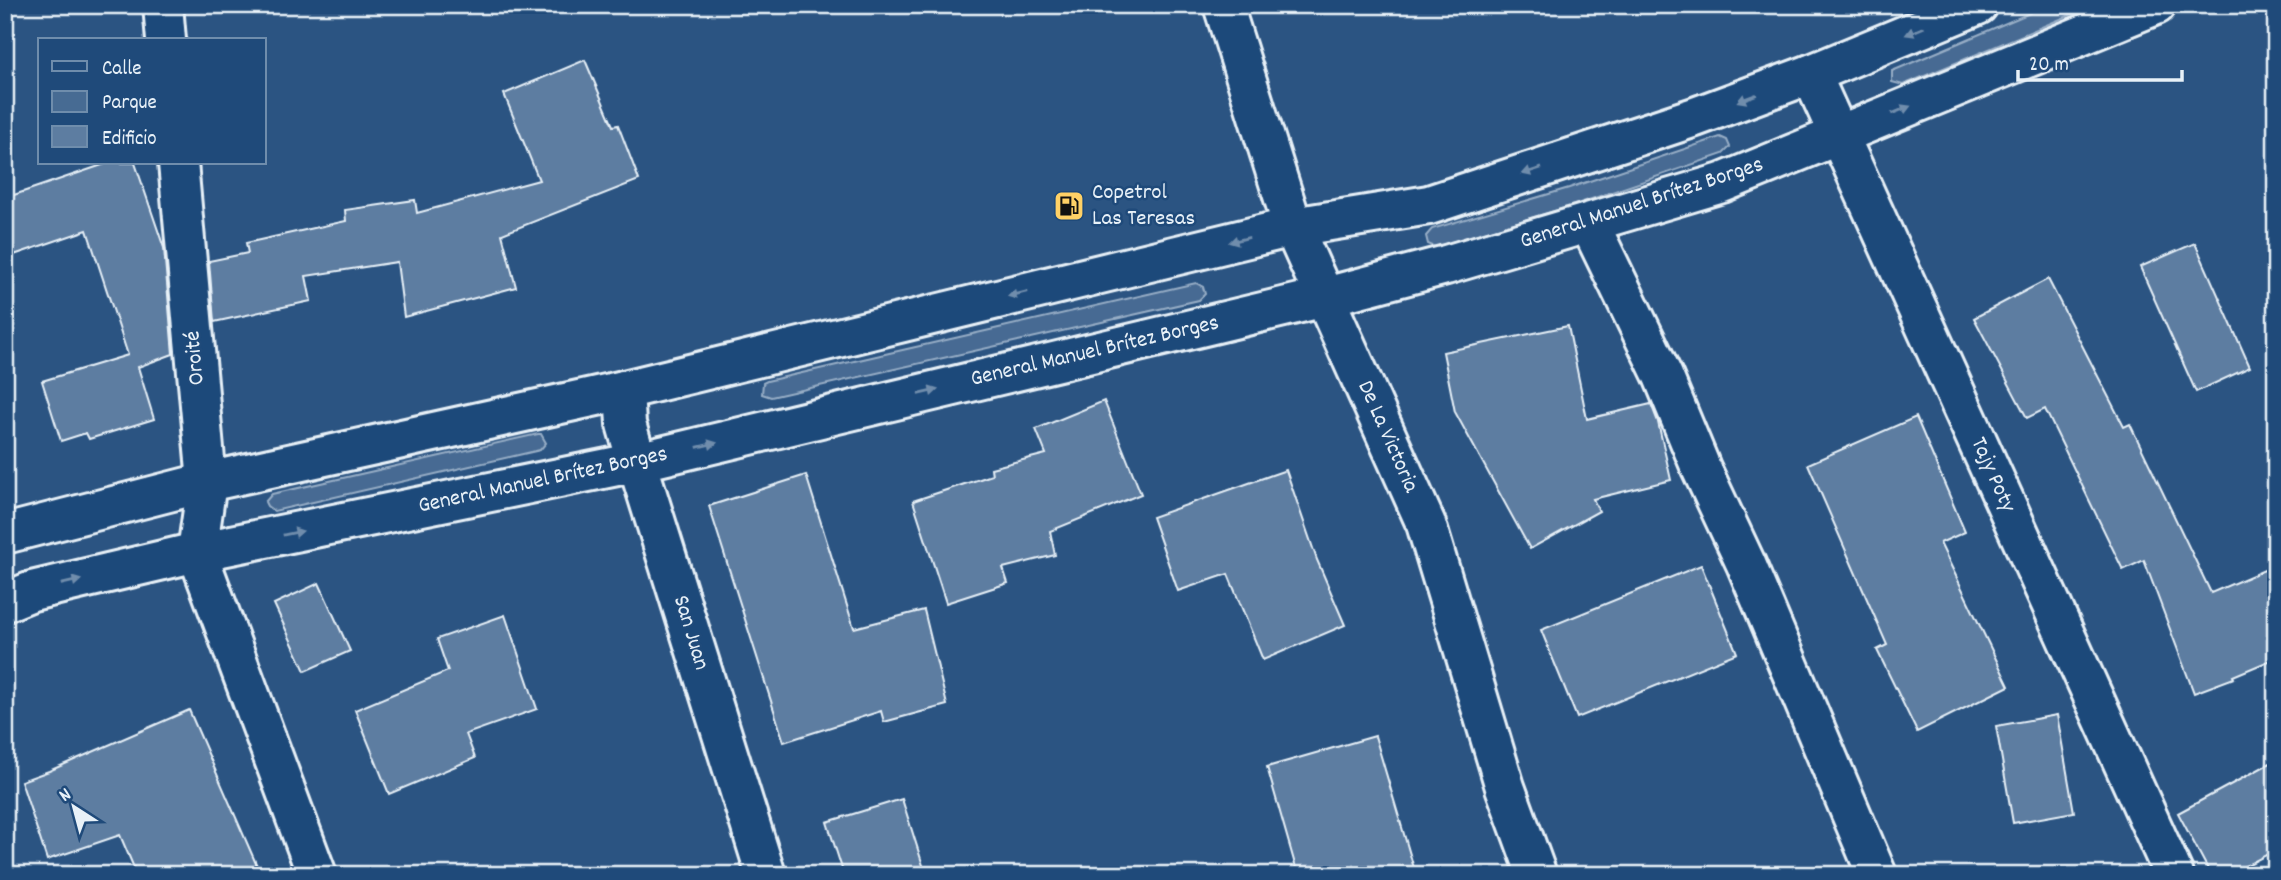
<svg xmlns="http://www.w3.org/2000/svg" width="2281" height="880" font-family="Dekko,sans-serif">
	<rect width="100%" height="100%" fill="#2b5482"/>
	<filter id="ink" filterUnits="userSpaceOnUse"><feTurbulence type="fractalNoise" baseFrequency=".0143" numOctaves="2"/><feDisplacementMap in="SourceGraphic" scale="14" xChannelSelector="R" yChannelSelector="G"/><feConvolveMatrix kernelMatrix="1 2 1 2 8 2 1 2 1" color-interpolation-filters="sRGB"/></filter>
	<g filter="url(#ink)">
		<g fill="#476b93" stroke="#98aec6" stroke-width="2">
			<path d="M2049,5H2094L1903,85L1892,82V71L1897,69Z"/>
			<path d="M1720,137L1727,140L1730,147L1723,154L1574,205L1435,247L1428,244L1426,236L1432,229L1569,188Z"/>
			<path d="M1196,283L1203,287L1205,294L1199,300L771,397L762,394L763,383L767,381Z"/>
			<path d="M538,434H541L546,443L540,450L274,511L267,506L265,502L272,494Z"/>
		</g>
		<g fill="#5d7da1" stroke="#e8f1f8" stroke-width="2">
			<path d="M585,60L613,126L618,125L639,180L502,234L516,287L404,317L397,262L306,276L311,301L214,322L209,261L248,253L246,243L346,221L345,210L415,200L417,213L539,180L504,94Z"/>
			<path d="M108,163H135L164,248L173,354L138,367L154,419L89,439L86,433L61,441L42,381L128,355L87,230L5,258V198Z"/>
			<path d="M2195,243L2250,367L2196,392L2140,267Z"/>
			<path d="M2048,279L2124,427L2130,424L2211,593L2276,565V658L2233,676L2234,678L2194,693L2144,560L2123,570L2045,409L2027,418L1974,318Z"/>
			<path d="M1568,326L1587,419L1651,404L1658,422L1671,480L1593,499L1599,511L1530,549L1455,412L1443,352Z"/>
			<path d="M1104,401L1141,494L1050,531L1055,555L1003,568L1008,583L946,603L913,501L992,475L991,468L1046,454L1036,429Z"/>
			<path d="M1916,417L1965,532L1940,543L2009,686L1917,732L1877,650L1887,645L1808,464Z"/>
			<path d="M1286,470L1317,560L1345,625L1263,660L1228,574L1178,591L1152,517Z"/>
			<path d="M806,475L854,628L924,610L947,705L884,722L881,711L784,742L709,506Z"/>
			<path d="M1701,565L1737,653L1577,718L1541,630Z"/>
			<path d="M319,583L350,651L305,671L274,604Z"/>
			<path d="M505,615L537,709L466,734L475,758L389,794L355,710L448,671L437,639Z"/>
			<path d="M189,710L261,875H137L120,835L47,860L21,781L49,771Z"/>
			<path d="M2057,715L2074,812L2013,823L1996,726Z"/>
			<path d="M1375,736L1416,875H1298L1267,767Z"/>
			<path d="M2276,760V850L2228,875H2211L2178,813Z"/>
			<path d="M902,799L926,875H844L827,822Z"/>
		</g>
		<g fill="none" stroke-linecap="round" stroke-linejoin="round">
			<g stroke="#e8f1f8" stroke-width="44">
				<g id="minor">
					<path d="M163,5L166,40"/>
					<path d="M1223,5L1293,227L1426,524L1505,787L1537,875"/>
					<path d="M1811,74L2174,875"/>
					<path d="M178,163L207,482L197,552L317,875"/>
					<path d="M1589,223L1663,376L1701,468L1746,564L1877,875"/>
					<path d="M624,390L626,424L637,462L766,875"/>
				</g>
			</g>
			<g stroke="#e8f1f8" stroke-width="44">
				<g id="major">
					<path d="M5,534L207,482L624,390L1293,227L1429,205L1695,117L1811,74L1978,5"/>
					<path d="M5,602L32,591L197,552L637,462L1325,297L1446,265L1722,183L2156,5"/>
				</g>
			</g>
			<use href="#minor" stroke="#1f4a7a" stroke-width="38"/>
			<use href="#major" stroke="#1f4a7a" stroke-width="38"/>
		</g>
		<defs><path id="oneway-solid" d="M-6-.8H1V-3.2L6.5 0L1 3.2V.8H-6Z" transform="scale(1.75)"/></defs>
		<g fill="#6f8dac">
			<use href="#oneway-solid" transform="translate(1915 31) rotate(158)"/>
			<use href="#oneway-solid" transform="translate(1747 98) rotate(160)"/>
			<use href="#oneway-solid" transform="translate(1901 110) rotate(-22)"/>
			<use href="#oneway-solid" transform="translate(1532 171) rotate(162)"/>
			<use href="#oneway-solid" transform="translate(1239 240) rotate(166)"/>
			<use href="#oneway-solid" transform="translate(1018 294) rotate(166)"/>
			<use href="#oneway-solid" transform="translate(928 392) rotate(-13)"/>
			<use href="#oneway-solid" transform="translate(707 445) rotate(-13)"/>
			<use href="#oneway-solid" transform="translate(293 533) rotate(-12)"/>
			<use href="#oneway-solid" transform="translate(71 582) rotate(-13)"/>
		</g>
	</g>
	<defs>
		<g id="fuel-square" transform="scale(1.575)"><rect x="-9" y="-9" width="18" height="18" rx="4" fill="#ffd166" stroke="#1f4a7a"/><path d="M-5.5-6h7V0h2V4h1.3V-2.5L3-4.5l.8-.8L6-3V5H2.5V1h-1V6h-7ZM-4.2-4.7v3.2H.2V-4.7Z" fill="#111"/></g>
	</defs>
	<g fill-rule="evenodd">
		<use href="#fuel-square" x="1069" y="206"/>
	</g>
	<g text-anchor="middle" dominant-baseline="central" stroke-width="5" stroke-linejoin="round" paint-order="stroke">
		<g font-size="23" fill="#e8f1f8" stroke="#1f4a7a" text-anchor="start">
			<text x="1092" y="193">Copetrol<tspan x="1092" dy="26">Las Teresas</tspan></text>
		</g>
		<g font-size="23" fill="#e8f1f8" stroke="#1f4a7a">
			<text transform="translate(1642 204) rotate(-18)">General Manuel Brítez Borges</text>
			<text transform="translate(1095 352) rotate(-13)">General Manuel Brítez Borges</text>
			<text transform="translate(196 358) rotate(-95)">Oroité</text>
			<text transform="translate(1387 437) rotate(66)">De La Victoria</text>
			<text transform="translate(1992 475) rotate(66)">Tajy Poty</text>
			<text transform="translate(543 481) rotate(-12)">General Manuel Brítez Borges</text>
			<text transform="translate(690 633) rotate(73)">San Juan</text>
		</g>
	</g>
	<rect width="2281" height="880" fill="none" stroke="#1f4a7a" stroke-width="28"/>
	<rect x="14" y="14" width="2253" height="852" fill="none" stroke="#e8f1f8" stroke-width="2.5" filter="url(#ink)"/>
	<rect x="38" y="38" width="228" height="126" fill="#1f4a7a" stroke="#6f8dac" stroke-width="2"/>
	<rect x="52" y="61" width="35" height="10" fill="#1f4a7a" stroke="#6f8dac" stroke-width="2"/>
	<text x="102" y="74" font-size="21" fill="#e8f1f8">Calle</text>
	<rect x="52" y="91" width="35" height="21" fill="#476b93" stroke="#6f8dac" stroke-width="2"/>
	<text x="102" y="108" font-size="21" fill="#e8f1f8">Parque</text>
	<rect x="52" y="126" width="35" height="21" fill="#5d7da1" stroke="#6f8dac" stroke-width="2"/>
	<text x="102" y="144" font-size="21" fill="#e8f1f8">Edificio</text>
	<g transform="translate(74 807) rotate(324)" stroke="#1f4a7a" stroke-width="5" paint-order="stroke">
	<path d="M0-5L12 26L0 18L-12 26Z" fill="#e8f1f8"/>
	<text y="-10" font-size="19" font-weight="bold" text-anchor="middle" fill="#e8f1f8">N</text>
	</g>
	<path d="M2018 70v10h164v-10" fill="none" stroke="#e8f1f8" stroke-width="3.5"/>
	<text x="2029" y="70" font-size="21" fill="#e8f1f8" stroke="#1f4a7a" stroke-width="5" paint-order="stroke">20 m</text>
</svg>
